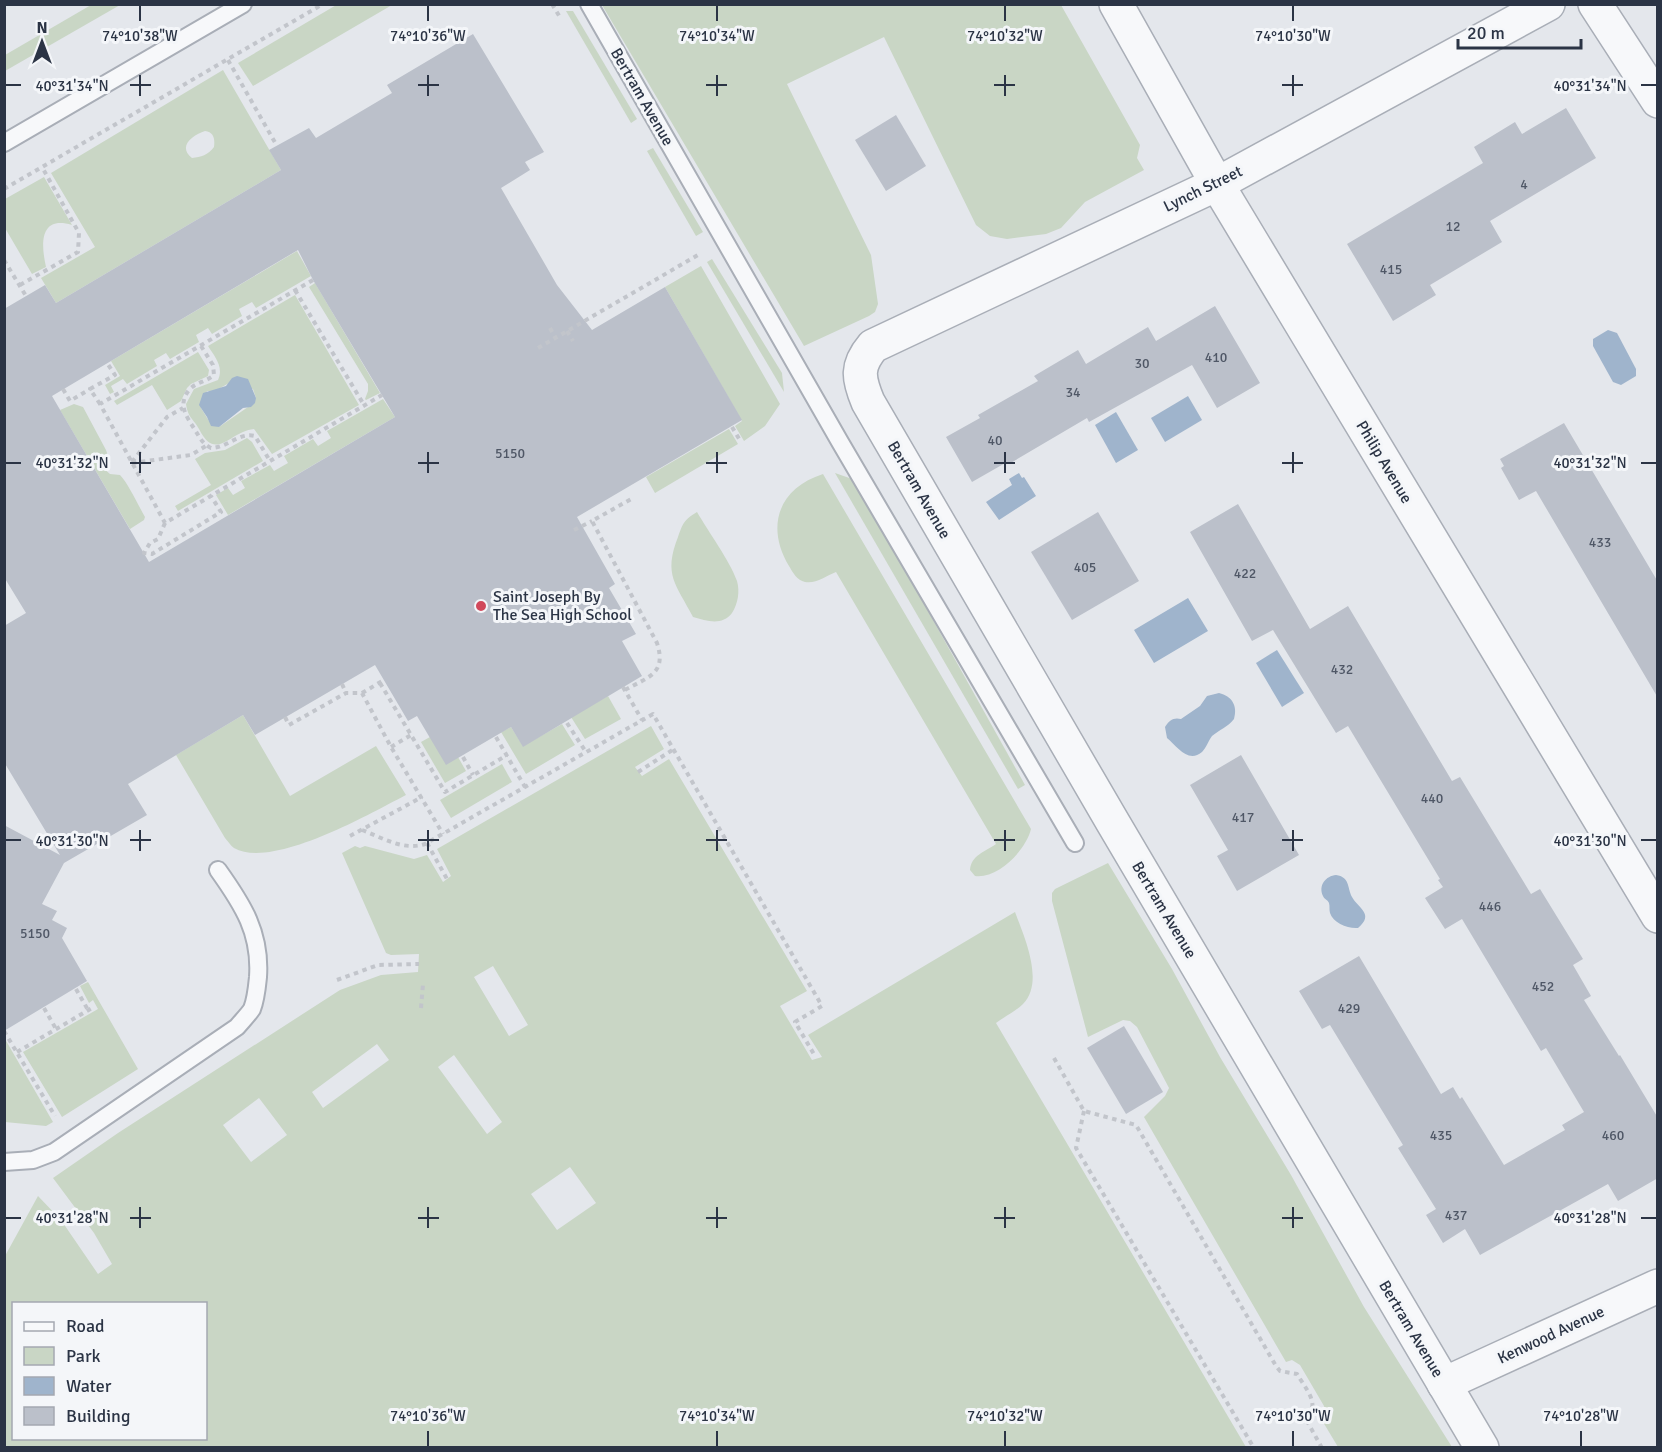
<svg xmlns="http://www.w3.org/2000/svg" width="1662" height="1452" font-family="Signika,sans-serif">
	<rect width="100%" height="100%" fill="#e4e7ec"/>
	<g fill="#c9d6c5" fill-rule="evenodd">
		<path d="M338,4L392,5L253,86L238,63Z"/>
		<path d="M91,5H120L5,71V55Z"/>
		<path d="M602,5H1061L1140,145L1137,158L1144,170L1085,202L1061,228L1046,234L1007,239L990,236L976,225L884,37L787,84L871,255L878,304L875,312L869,316L804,346Z"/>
		<path d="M566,11H573L637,119L631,123Z"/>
		<path d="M223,70L281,170L56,303L41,278L95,247L51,173ZM205,131C214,132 215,139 214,147C208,155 201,157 192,158C177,146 193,135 205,131Z"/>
		<path d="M653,148L703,232L696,236L647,151Z"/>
		<path d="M44,177L72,225C39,215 41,245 46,267L32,274L5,228V199Z"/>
		<path d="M297,251L311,276L256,308L252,302L239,309L242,316L212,334L208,328L196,335L199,342L170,359L166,353L154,360L157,366L127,384L123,379L111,386L114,392L110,394L105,385L120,376L111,361Z"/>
		<path d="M712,259L782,373L784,392L707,262Z"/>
		<path d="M701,266L780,404L765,426L744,441L735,426L742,421L665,287Z"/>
		<path d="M315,283L380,393L366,400L365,399L368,391V384L309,287Z"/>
		<path d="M295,295L359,405L272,454L254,429C230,431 216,463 199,429C193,418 188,418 186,404L194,389L218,380C224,367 215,357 208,346ZM229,383L253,389L256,398L248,407L219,427L209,421L201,408L207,391H215Z"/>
		<path d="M198,352L209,370L208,376L191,384L187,388L181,401L167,410L152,385L117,405L114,401Z"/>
		<path d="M383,399L395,417L228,515L216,495L228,488L233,495L245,488L241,481L270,465L274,471L288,463L284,456L313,439L318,446L331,438L327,431Z"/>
		<path d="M74,404L83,407L106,450L107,453L103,461V468L110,474L120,475C128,483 138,505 145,517L144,520L130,529L60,410Z"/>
		<path d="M729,429L738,444L655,493L646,477Z"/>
		<path d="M247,438L252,442L263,461L178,511L175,506L211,485L195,459L205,453L225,450Z"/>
		<path d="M835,473L855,480L1025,785L1018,789Z"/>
		<path d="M823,474L1031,829C1026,850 998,879 975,876L970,870C971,855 985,852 996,844L836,572C826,576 816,584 805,582C797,580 793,573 789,566C765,526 779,488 823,474Z"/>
		<path d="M697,512C708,531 730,561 737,581C740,591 738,604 732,613C722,626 707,621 693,617C676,584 663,575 678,537C683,523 684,520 697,512Z"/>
		<path d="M608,696L621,719L585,739L571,717Z"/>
		<path d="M243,715L290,796L376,746L406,795C371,813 272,870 234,848C231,846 227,840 225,838L176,755Z"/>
		<path d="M562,724L575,745L526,774L501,732L511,727L523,746Z"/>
		<path d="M651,726L664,749L635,767L642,776L669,759L807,991L780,1006L812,1060L822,1057L808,1035L1015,912C1024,936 1045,982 1023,1004C1016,1011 1004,1017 996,1023L1246,1447H5V1256L38,1196L61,1220L98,1274L112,1264L94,1233L53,1178L118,1133L340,990L381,975L418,972L419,954L391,955L386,953L342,853L355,846L360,848L365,846L414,859L427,855L443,882L451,876L437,849ZM493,966L528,1025L509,1036L474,977ZM377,1044L389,1060L323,1108L312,1092ZM454,1055L502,1122L487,1134L438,1067ZM259,1098L287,1135L251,1162L223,1125ZM570,1167L596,1203L557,1230L531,1194ZM14,1304H206V1438H14Z"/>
		<path d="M430,737L458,757L466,771L445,783L421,742Z"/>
		<path d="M502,764L512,782L451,818L440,800Z"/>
		<path d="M1108,863L1172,969L1220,1057L1291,1175L1364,1307L1452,1447H1338L1320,1417L1325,1411L1324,1406L1300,1365L1292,1360L1286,1362L1144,1117L1165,1096L1169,1088L1137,1027L1130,1021L1123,1020L1088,1037L1052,901V893L1055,889Z"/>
		<path d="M88,982L138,1069L62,1117L23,1052L98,1009L93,1000L89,1003L80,986Z"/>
		<path d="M5,1039L53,1122L46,1126L5,1122Z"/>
	</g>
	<g fill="#9fb4cc">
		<path d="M1608,330L1617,333L1636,369V376L1621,385L1613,382L1593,346V339Z"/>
		<path d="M237,376L248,379L256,398L255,403L251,407L243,408L219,427L211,426L207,417L199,405L203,393L226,386L232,378Z"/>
		<path d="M1188,396L1202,420L1165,442L1151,418Z"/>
		<path d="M1116,412L1138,450L1116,463L1095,425Z"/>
		<path d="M1019,473L1022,478L1024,477L1036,496L999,520L986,502L1012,485L1009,479Z"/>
		<path d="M1188,598L1208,631L1154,663L1134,630Z"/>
		<path d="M1277,650L1304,693L1282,707L1256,663Z"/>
		<path d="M1219,693C1232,696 1238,706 1234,719C1228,727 1219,730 1212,736C1208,741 1207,747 1202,752C1188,764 1177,746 1167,738L1165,727C1169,720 1174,717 1181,719L1200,706L1207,696Z"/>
		<path d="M1336,875C1350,877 1347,887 1352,897C1358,908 1375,914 1358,928C1348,929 1333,923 1330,913C1329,910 1330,906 1329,903C1328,900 1324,899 1323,896C1318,885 1326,876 1336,875Z"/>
	</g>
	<g fill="#bbc0ca" fill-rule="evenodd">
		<path d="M473,34L544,152L525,162L530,170L501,188L557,285L592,330L665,287L742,420L577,517L615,584L609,588L636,634L622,641L642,676L523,747L511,727L446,765L417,716L408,721L375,665L255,735L243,715L128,784L147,815L64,863L42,904L57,911L52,920L67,928L62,938L87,981L4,1031V825L60,855L4,762V626L26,613L4,577V309L45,285L56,303L281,170L269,150L309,128L316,138L392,93L387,85ZM298,250L313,280L395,417L149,562L52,396Z"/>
		<path d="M1566,108L1596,158L1490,221L1502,242L1430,285L1436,295L1393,321L1347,244L1483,163L1474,147L1515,122L1522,134Z"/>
		<path d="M896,115L926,166L886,191L855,140Z"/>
		<path d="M1215,306L1260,383L1217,408L1192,365L1089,422L1087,418L1009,464L1007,462L972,482L946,437L980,418L978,415L1038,381L1034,376L1078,350L1086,364L1148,327L1156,341Z"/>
		<path d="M1564,423L1658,582V698L1536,491L1519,500L1501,468L1504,466L1500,459Z"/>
		<path d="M1238,504L1310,629L1348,606L1452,781L1460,777L1531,894L1540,889L1583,959L1573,965L1591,996L1584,1000L1619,1056L1620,1055L1658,1118V1178L1618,1201L1608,1184L1480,1255L1465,1229L1443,1243L1426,1215L1436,1209L1398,1148L1403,1145L1330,1025L1322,1029L1299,991L1359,956L1441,1094L1453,1087L1460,1099L1462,1097L1504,1165L1565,1130L1562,1125L1584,1112L1546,1048L1541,1051L1462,919L1445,929L1425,898L1443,887L1438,880L1440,879L1348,726L1336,733L1273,630L1252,641L1190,532Z"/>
		<path d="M1098,512L1139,581L1072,620L1031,552Z"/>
		<path d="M1241,755L1299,855L1237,891L1217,856L1228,850L1190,785Z"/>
		<path d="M1124,1026L1163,1092L1126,1114L1087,1048Z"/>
	</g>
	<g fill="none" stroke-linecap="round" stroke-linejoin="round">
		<g stroke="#a9aeb7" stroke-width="20">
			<g id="lane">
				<path d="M589,4L840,442L1075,843"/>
				<path d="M4,143L243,4"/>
				<path d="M4,1162L33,1160L54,1152L237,1027C242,1021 248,1015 252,1009C256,999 257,987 258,977C261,933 243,905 218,870"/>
			</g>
		</g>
		<g stroke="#a9aeb7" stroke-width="36">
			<g id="street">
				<path d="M1116,4L1217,184L1658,916"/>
				<path d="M1595,4L1658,101"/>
				<path d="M1444,1384L1658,1286"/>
				<path d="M1482,1448L1112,821L868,402C858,378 856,366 873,346L1217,184L1548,4"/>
			</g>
		</g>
		<g stroke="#c2c5cb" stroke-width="4" stroke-dasharray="4.5 4.5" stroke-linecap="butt">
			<path d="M552,4L561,19"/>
			<path d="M228,60L277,146"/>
			<path d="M4,189L323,4"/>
			<path d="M4,260L26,296"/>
			<path d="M313,280L100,404L165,523L382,395"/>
			<path d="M20,285L78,252L79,233L42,167"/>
			<path d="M295,290L364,405"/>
			<path d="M550,328L555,337"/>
			<path d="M567,331L573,341"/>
			<path d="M201,346L213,365L214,375C206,382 196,382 189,390C177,405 187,417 195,430C200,438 202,443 211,448C227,448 239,432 255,436L270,461"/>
			<path d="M538,348L698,255"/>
			<path d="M63,389L70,401L90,389"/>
			<path d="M100,404L90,389L115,375L107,363"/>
			<path d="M732,427L741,442"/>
			<path d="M132,462L167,417L183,408"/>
			<path d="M132,463L191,455L206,446"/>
			<path d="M165,523L158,539L150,543L144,553L152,554L221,512L211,496"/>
			<path d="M574,530L592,521"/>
			<path d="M380,683L445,792L507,755"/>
			<path d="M342,684L346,693"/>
			<path d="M623,687L642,720"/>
			<path d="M625,690C648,677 667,674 657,643L592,521L633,498"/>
			<path d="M362,693L384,680"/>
			<path d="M285,717L289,725L346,693H362L391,747L443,834"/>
			<path d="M567,723L586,752"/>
			<path d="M496,737L525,787"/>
			<path d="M391,747L411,735"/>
			<path d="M463,757L473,775"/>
			<path d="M638,772L674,749"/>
			<path d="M362,830C383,838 403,851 425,844L653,714L822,1006L795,1022L815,1056"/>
			<path d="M350,836L422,797"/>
			<path d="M427,843L447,879"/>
			<path d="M337,980L378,965L419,964"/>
			<path d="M76,989L88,1010"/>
			<path d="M44,1008L56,1029"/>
			<path d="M421,1008L423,984"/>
			<path d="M4,1031L55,1116"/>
			<path d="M17,1052L92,1008"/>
			<path d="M1054,1058L1084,1111L1136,1125L1276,1366L1280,1371L1297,1374C1302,1383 1315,1398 1312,1408C1310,1414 1307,1416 1308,1423L1322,1448"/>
			<path d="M1084,1111L1076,1148L1254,1448"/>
		</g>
		<use href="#lane" stroke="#f7f8fa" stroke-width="16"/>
		<use href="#street" stroke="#f7f8fa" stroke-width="33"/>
	</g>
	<path fill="none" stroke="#2b3445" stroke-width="2" d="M140,6V21M428,6V21M717,6V21M1005,6V21M1293,6V21M140,75V96M428,75V96M717,75V96M1005,75V96M1293,75V96M6,85H21M130,85H151M418,85H439M706,85H727M994,85H1015M1282,85H1303M1641,85H1656M140,452V473M428,452V473M717,452V473M1005,452V473M1293,452V473M6,463H21M130,463H151M418,463H439M706,463H727M994,463H1015M1282,463H1303M1641,463H1656M140,830V851M428,830V851M717,830V851M1005,830V851M1293,830V851M6,840H21M130,840H151M418,840H439M706,840H727M994,840H1015M1282,840H1303M1641,840H1656M140,1207V1228M428,1207V1228M717,1207V1228M1005,1207V1228M1293,1207V1228M6,1218H21M130,1218H151M418,1218H439M706,1218H727M994,1218H1015M1282,1218H1303M1641,1218H1656M428,1431V1446M717,1431V1446M1005,1431V1446M1293,1431V1446M1581,1431V1446"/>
	<circle fill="#d1495b" stroke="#f4f6f9" stroke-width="2" cx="481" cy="606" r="6"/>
	<g text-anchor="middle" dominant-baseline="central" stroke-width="6" stroke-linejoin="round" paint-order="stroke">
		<g font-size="14" fill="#4f5766">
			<text x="1524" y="184">4</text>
			<text x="1453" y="226">12</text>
			<text x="1391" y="269">415</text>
			<text x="1216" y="357">410</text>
			<text x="1142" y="363">30</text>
			<text x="1073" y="392">34</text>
			<text x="995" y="440">40</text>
			<text x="510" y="453">5150</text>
			<text x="1600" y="542">433</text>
			<text x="1085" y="567">405</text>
			<text x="1245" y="573">422</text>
			<text x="1342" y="669">432</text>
			<text x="1432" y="798">440</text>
			<text x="1243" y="817">417</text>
			<text x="1490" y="906">446</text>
			<text x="35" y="933">5150</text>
			<text x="1543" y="986">452</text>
			<text x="1349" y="1008">429</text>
			<text x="1441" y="1135">435</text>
			<text x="1613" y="1135">460</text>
			<text x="1456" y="1215">437</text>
		</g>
		<g font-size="16" fill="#2b3445" stroke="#f4f6f9">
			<text transform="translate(642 97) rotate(60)">Bertram Avenue</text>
			<text transform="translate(1203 189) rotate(-26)">Lynch Street</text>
			<text transform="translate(1384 462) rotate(59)">Philip Avenue</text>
			<text transform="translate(919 490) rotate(60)">Bertram Avenue</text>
			<text transform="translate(1164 910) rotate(59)">Bertram Avenue</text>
			<text transform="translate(1411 1329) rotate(59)">Bertram Avenue</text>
			<text transform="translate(1551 1335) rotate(-25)">Kenwood Avenue</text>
		</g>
		<g font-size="16" fill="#2b3445" stroke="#f4f6f9" text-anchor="start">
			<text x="493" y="597">Saint Joseph By<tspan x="493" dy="18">The Sea High School</tspan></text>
		</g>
	</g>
	<g font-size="15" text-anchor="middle" fill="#2b3445" stroke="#f4f6f9" stroke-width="6" stroke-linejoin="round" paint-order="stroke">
		<text x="140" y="41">74°10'38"W</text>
		<text x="428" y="41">74°10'36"W</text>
		<text x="717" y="41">74°10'34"W</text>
		<text x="1005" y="41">74°10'32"W</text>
		<text x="1293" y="41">74°10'30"W</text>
		<text x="72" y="91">40°31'34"N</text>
		<text x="1590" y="91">40°31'34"N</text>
		<text x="72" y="468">40°31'32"N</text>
		<text x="1590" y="468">40°31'32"N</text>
		<text x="72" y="846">40°31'30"N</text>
		<text x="1590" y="846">40°31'30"N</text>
		<text x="72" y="1223">40°31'28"N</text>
		<text x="1590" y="1223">40°31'28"N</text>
		<text x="428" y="1421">74°10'36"W</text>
		<text x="717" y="1421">74°10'34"W</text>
		<text x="1005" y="1421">74°10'32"W</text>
		<text x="1293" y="1421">74°10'30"W</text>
		<text x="1581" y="1421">74°10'28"W</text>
	</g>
	<rect width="1662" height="1452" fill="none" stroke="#2b3445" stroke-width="12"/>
	<rect x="12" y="1302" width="195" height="138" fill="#f4f6f9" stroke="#a4a8b1" stroke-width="1.5"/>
	<rect x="24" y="1322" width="30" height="9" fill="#f7f8fa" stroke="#a4a8b1" stroke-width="1.5"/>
	<text x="66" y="1332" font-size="18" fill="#2b3445">Road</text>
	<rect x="24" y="1347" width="30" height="18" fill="#c9d6c5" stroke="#a4a8b1" stroke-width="1.5"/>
	<text x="66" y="1362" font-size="18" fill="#2b3445">Park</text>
	<rect x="24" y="1377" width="30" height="18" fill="#9fb4cc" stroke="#a4a8b1" stroke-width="1.5"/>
	<text x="66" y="1392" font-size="18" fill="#2b3445">Water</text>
	<rect x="24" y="1407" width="30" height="18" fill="#bbc0ca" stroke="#a4a8b1" stroke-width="1.5"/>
	<text x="66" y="1422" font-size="18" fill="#2b3445">Building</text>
	<g transform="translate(42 42)" stroke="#f4f6f9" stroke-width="4.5" paint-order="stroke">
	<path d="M0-4.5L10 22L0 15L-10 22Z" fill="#2b3445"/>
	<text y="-9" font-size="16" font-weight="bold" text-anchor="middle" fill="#2b3445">N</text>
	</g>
	<path d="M1458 39v9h123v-9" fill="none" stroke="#2b3445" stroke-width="3"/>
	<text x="1467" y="39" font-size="18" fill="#2b3445" stroke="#f4f6f9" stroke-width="4.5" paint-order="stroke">20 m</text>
</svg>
